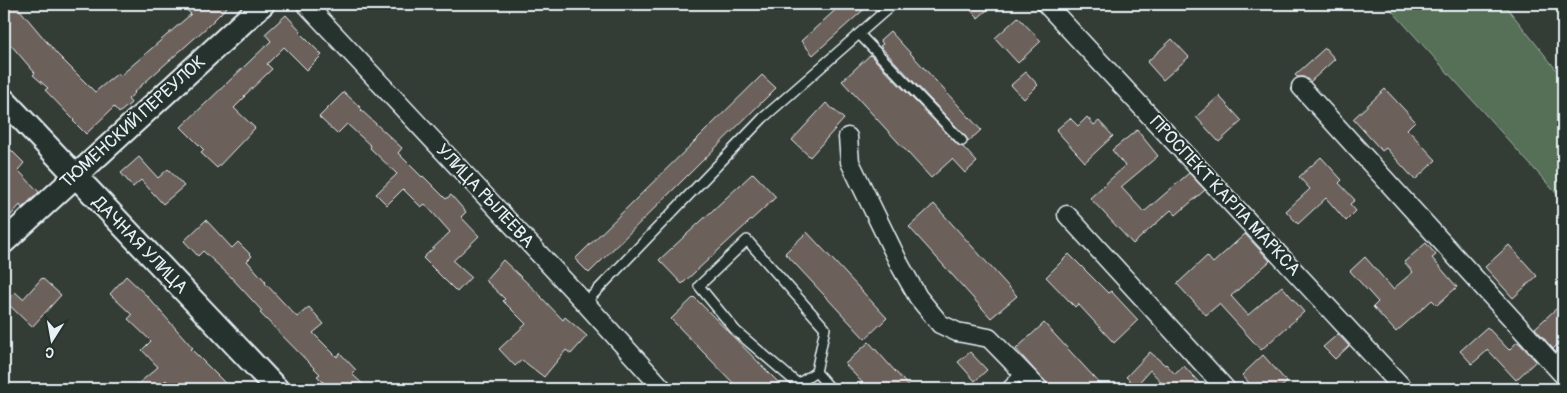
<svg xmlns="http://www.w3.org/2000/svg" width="1567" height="393" font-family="Pangolin,sans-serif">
	<rect width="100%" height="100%" fill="#343c36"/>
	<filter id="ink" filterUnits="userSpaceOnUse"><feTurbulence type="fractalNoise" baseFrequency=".02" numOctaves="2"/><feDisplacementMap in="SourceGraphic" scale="10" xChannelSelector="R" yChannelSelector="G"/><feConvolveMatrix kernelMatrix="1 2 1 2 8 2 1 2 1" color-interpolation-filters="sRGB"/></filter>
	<g filter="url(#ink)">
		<path fill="#546f56" stroke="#9eb0a7" d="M1386,4H1504L1563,78V201Z"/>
		<g fill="#6c605a" stroke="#e8f1f8">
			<path d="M4,4H15L57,54L95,92L118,73L120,76L191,14L180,4H230L206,28L134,92L135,93L128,99L131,103L119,113L114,107L86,134L73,121L74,120L45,90L48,88L33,75L35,73L4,37Z"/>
			<path d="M842,4H870L813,55L801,41Z"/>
			<path d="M965,4H994L978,18Z"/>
			<path d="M286,15L301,31L300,33L322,55L307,70L284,47L267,64L272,69L244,96L245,97L234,108L255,128L217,168L201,153L204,150L181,127L271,41L265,34Z"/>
			<path d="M1018,17L1041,41L1018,63L995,38Z"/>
			<path d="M890,31L981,130L968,142L966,137L880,46L883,44L880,40Z"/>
			<path d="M1172,39L1189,57L1163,80L1147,62Z"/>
			<path d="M1325,48L1335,59L1310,82L1304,77H1297L1295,75Z"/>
			<path d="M870,55L958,145L963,147L977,162L965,173L952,159L931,178L842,81Z"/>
			<path d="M1026,72L1038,85L1024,99L1011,85Z"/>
			<path d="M762,75L776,88L589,273L575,259Z"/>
			<path d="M1385,89L1415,121L1407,129L1436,160L1415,180L1386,148L1382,151L1353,119Z"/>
			<path d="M344,92L362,109L361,110L402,148L398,153L422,177L423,176L446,199L451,195L466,212L461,217L479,236L453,261L471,277L457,292L423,258L450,232L425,204L421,207L403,189L387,205L376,194L397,174L370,148L371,146L347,124L337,134L319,117Z"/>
			<path d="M1219,96L1242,121L1219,142L1196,117Z"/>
			<path d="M826,103L844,119L810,157L792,140Z"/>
			<path d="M1087,117L1094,125L1099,121L1113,136L1085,162L1056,130L1070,118L1078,126Z"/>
			<path d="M1137,130L1158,156L1121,187L1144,212L1189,173L1205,190L1176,215L1171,210L1133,244L1090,198L1125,166L1112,150Z"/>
			<path d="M4,143L24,163L18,170L39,192L22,208L20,205L4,223Z"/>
			<path d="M139,157L158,178L168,169L184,186L163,204L141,180L133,187L121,173Z"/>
			<path d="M1321,157L1342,180L1339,183L1355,200L1350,204L1356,211L1346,221L1326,198L1298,224L1286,211L1310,189L1299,177Z"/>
			<path d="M753,173L776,197L682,284L659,260Z"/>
			<path d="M934,204L1017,296L991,318L909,227Z"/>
			<path d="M206,220L232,248L238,242L252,256L247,261L266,282L265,283L297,317L309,307L324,324L313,333L337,357L340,353L356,370L352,374L368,389H330L317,376L320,374L260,313L262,311L231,277L203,251L198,256L184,241Z"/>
			<path d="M807,232L887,318L865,339L785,253Z"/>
			<path d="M1245,234L1270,261L1231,296L1248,315L1282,286L1304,312L1261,350L1219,304L1206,315L1177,284L1207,256L1213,263Z"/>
			<path d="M1426,243L1436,255L1432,258L1457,287L1437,305L1432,300L1396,332L1373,307L1378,302L1350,271L1365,257L1393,289L1413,272L1404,262Z"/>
			<path d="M1509,245L1537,276L1513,298L1485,267Z"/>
			<path d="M1069,254L1108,293L1111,291L1138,320L1114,343L1078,304L1075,307L1046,277Z"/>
			<path d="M503,260L542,297H541L563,320L565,317L587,336L571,354L566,350L544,377L522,360L515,366L499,349L526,324L503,301L505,299L485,280Z"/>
			<path d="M126,276L146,295L193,348L191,349L231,389H174L166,380L155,389H132L158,367L142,350L151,341L128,319L132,315L110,294Z"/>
			<path d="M42,278L61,295L32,327L6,302L15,292L23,299Z"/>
			<path d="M694,297L778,382L771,389H739L671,319Z"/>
			<path d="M1557,308L1563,315V339L1553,349L1535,328Z"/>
			<path d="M1044,323L1105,389H1053L1048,385L1016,349Z"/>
			<path d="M1487,327L1509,350L1517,342L1519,343L1536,361L1516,380L1488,350L1472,364L1460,351Z"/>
			<path d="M1338,334L1349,346L1335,359L1323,347Z"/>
			<path d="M869,342L911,389H868L845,364Z"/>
			<path d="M970,352L987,370L975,381L958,362Z"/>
			<path d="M1150,352L1165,365L1166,364L1175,374L1184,366L1205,389H1168L1150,370L1136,386L1126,377Z"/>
			<path d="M1263,355L1287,382L1279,389H1266L1260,383L1250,384L1242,375Z"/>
		</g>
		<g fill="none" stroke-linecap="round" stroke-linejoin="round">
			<g stroke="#e8f1f8" stroke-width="12">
				<g id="service">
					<path d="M859,34L962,141"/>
					<path d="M747,240L825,328L816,372L798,384L736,331L699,286Z"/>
					<path d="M585,303L763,118L893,4"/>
					<path d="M816,372L831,389"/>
					<path d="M1005,389L1022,372"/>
				</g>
			</g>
			<g stroke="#e8f1f8" stroke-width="21">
				<g id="minor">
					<path d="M306,4L585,303L663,389"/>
					<path d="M1046,4L1404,389"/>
					<path d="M1301,87L1563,375"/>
					<path d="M848,137L850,162L901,267L918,297L940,324L957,332L989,338L1039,389"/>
					<path d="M1067,215L1226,389"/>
				</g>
			</g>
			<g stroke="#e8f1f8" stroke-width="26">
				<g id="tertiary">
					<path d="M4,100L277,389"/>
					<path d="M4,242L263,4"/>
				</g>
			</g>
			<use href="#service" stroke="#26332d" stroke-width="9"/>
			<use href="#minor" stroke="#26332d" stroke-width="18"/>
			<use href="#tertiary" stroke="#26332d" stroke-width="22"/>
		</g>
	</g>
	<g text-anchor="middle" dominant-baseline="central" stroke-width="4" stroke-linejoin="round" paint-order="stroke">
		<g font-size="18" fill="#e8f1f8" stroke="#26332d">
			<text transform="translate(133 122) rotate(-42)">ТЮМЕНСКИЙ ПЕРЕУЛОК</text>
			<text transform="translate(485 196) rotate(47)">УЛИЦА РЫЛЕЕВА</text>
			<text transform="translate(1225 196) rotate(47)">ПРОСПЕКТ КАРЛА МАРКСА</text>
			<text transform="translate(140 245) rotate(46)">ДАЧНАЯ УЛИЦА</text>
		</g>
	</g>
	<rect width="1567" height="393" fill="none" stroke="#26332d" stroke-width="20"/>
	<rect x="10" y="10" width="1547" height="373" fill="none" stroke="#e8f1f8" stroke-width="2" filter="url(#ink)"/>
	<g transform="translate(52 340) rotate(191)" stroke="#26332d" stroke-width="4" paint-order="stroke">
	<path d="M0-4L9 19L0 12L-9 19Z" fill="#e8f1f8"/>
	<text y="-8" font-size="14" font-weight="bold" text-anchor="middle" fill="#e8f1f8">С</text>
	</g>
</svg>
